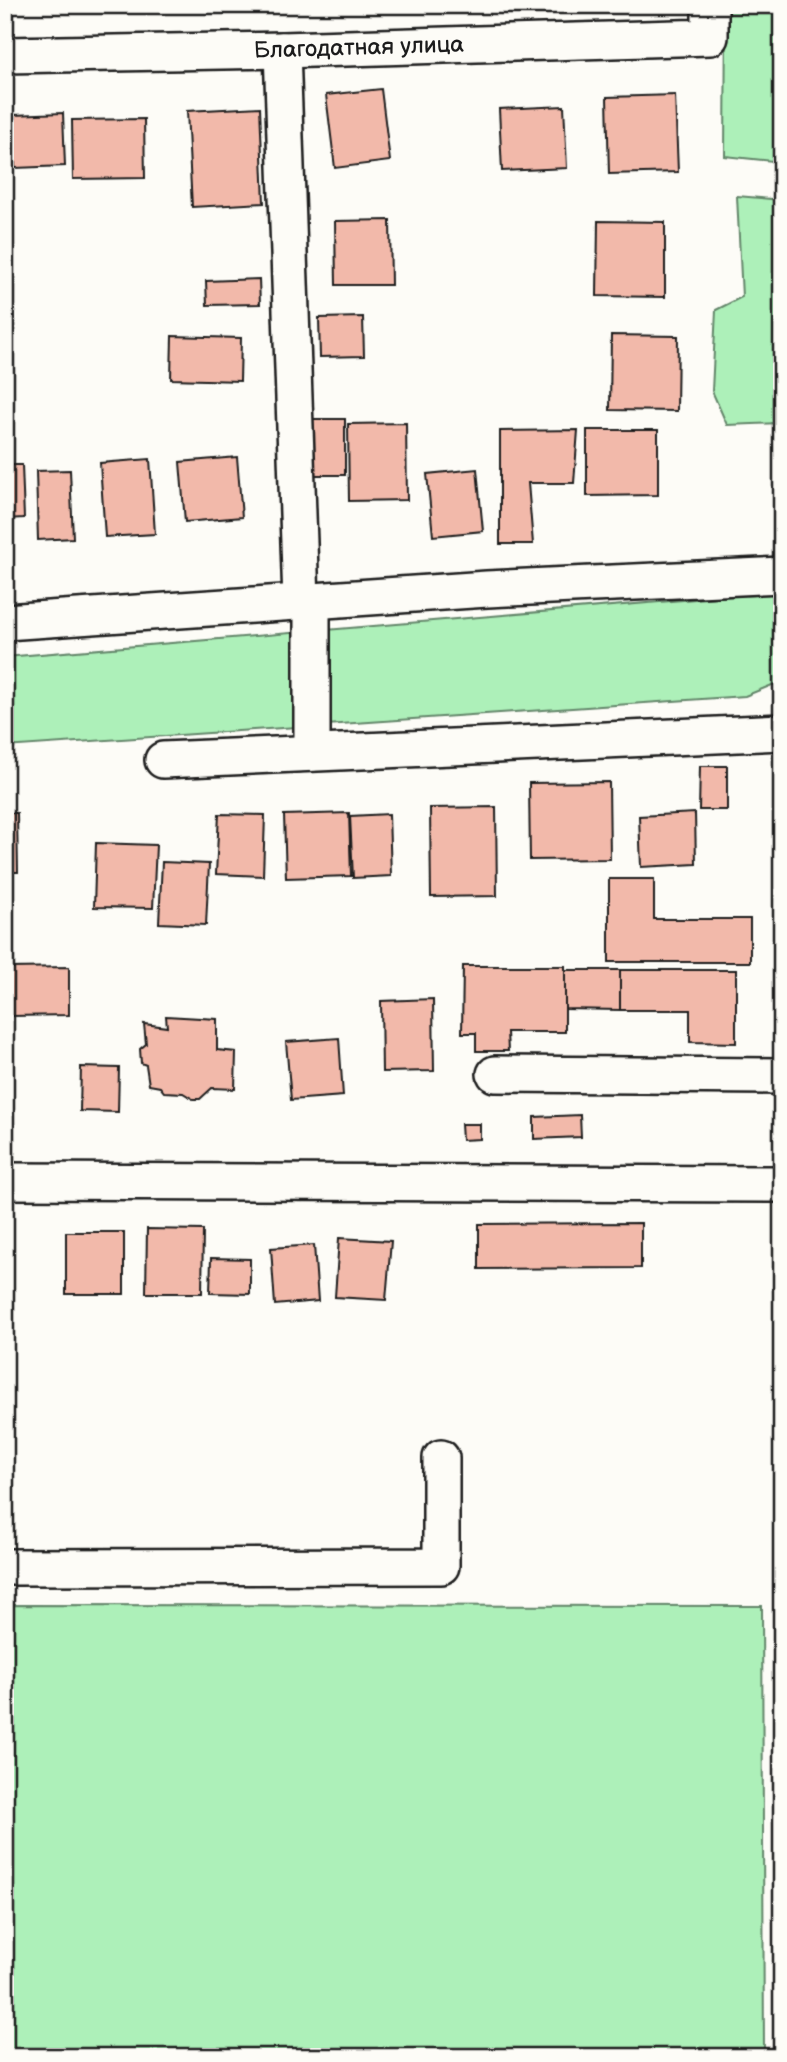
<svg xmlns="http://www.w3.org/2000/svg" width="787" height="2062" font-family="'Balsamiq Sans',sans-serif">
	<rect width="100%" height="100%" fill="#fdfcf7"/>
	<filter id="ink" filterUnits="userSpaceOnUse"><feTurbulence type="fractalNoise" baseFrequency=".0143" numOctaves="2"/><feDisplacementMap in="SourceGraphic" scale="14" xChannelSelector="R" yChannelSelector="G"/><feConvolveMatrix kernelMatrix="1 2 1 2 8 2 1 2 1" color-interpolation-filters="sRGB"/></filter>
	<g filter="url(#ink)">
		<g fill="#adf0b9" stroke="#64866a" stroke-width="2">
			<path d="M726,5H782V162L725,156Z"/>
			<path d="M737,196L782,200V423L727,425L712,391L716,310L742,297Z"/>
			<path d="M778,592L782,681L745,696L5,747V657Z"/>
			<path d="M5,1605L762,1606L764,2057H5Z"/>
		</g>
		<g fill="#f2b9aa" stroke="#1c1c1c" stroke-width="2">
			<rect x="132" y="5" width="36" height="5"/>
			<path d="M381,89L390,161L335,168L326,95Z"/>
			<path d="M675,95L678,172L609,174L607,97Z"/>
			<path d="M564,106L567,168L502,171L499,109Z"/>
			<path d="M260,107L264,203L192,207L187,111Z"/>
			<path d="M63,113L65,166L15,168L13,115Z"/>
			<path d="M144,119L145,178L73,179L72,120Z"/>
			<path d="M390,220L391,285H336L335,221Z"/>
			<path d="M598,221L665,222V297L597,296Z"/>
			<path d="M259,279L260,304L207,305L206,281Z"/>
			<path d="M363,317L364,356L320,357L319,318Z"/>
			<path d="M611,335L678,336L677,411L610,410Z"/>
			<path d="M172,336L241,338L240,381L171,379Z"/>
			<rect x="312" y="419" width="33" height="56"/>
			<path d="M406,423L407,500L349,501L348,424Z"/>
			<path d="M578,430L574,483H528L533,544H500V431Z"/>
			<path d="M587,430H658V495L587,496Z"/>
			<path d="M237,457L242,517L185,522L180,462Z"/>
			<path d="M150,459L155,534L105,537L100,463Z"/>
			<path d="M5,465H22L24,518L5,519Z"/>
			<path d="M477,469L483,531L433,536L427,474Z"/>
			<path d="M70,470L73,538L38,540L36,471Z"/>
			<path d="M700,766H727V810H699Z"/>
			<path d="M609,782L610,859L530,860L529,783Z"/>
			<path d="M496,807L497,896L431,897L430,808Z"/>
			<path d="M5,813H17L18,872H5Z"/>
			<path d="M349,813L351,876L286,878L284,815Z"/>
			<path d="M695,813L696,864L641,867L639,816Z"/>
			<path d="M219,814L265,815L263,876L216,874Z"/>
			<path d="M389,814L391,876L353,878L350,816Z"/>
			<path d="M96,843L156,845L153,908L94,907Z"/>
			<path d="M162,862L209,864L206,925L159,923Z"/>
			<path d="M609,879H654V919H750V962H609Z"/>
			<path d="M463,966H565V1032H507L508,1051H476V1033H462Z"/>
			<path d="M69,967V1015L11,1016L10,968Z"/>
			<path d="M565,970H620V1010L565,1009Z"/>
			<path d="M620,970H736V1043L690,1042V1010H620Z"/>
			<path d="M433,999L434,1071L382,1072L381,1001Z"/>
			<path d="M166,1016L217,1019V1050L236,1052L235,1089L212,1088L200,1099H193L183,1093L164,1092L160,1087L149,1085L146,1065L141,1063L140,1049L146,1044L144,1024L167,1027Z"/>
			<path d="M339,1038L343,1096L291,1100L286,1042Z"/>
			<path d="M81,1067L119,1068L118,1112L80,1111Z"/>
			<path d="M580,1115L581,1137L534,1139V1117Z"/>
			<path d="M461,1124H480V1139L462,1140Z"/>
			<path d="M641,1223V1268L479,1269V1224Z"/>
			<path d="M147,1229L203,1230L202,1293H146Z"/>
			<rect x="66" y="1232" width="58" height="62"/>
			<path d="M339,1238L391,1241L386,1300L335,1297Z"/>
			<path d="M314,1245L318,1301L275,1305L271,1248Z"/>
			<path d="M211,1258L250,1259V1294L210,1293Z"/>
		</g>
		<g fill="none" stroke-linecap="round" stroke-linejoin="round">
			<g stroke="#1c1c1c" stroke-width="40">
				<g id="minor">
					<path d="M282,50L301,601"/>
					<path id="s1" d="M5,55L282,50L710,37V5"/>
					<path d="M312,600V753"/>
					<path d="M5,622L487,589L782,575"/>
					<path d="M163,760L782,732"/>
					<path d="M495,1074L782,1076"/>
					<path d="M5,1181L782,1184"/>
					<path d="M5,1567L441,1566V1458"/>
				</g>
			</g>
			<use href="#minor" stroke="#fdfcf7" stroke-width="35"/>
		</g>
	</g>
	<g text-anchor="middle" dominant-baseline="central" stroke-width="6" stroke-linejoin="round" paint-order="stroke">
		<g font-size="23" fill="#1c1c1c" stroke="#fdfcf7">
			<text stroke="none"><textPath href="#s1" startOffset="354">Благодатная улица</textPath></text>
		</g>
	</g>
	<rect width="787" height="2062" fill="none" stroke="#fdfcf7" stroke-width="28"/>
	<rect x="14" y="14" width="759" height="2034" fill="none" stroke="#1c1c1c" stroke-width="2.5" filter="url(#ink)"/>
</svg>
